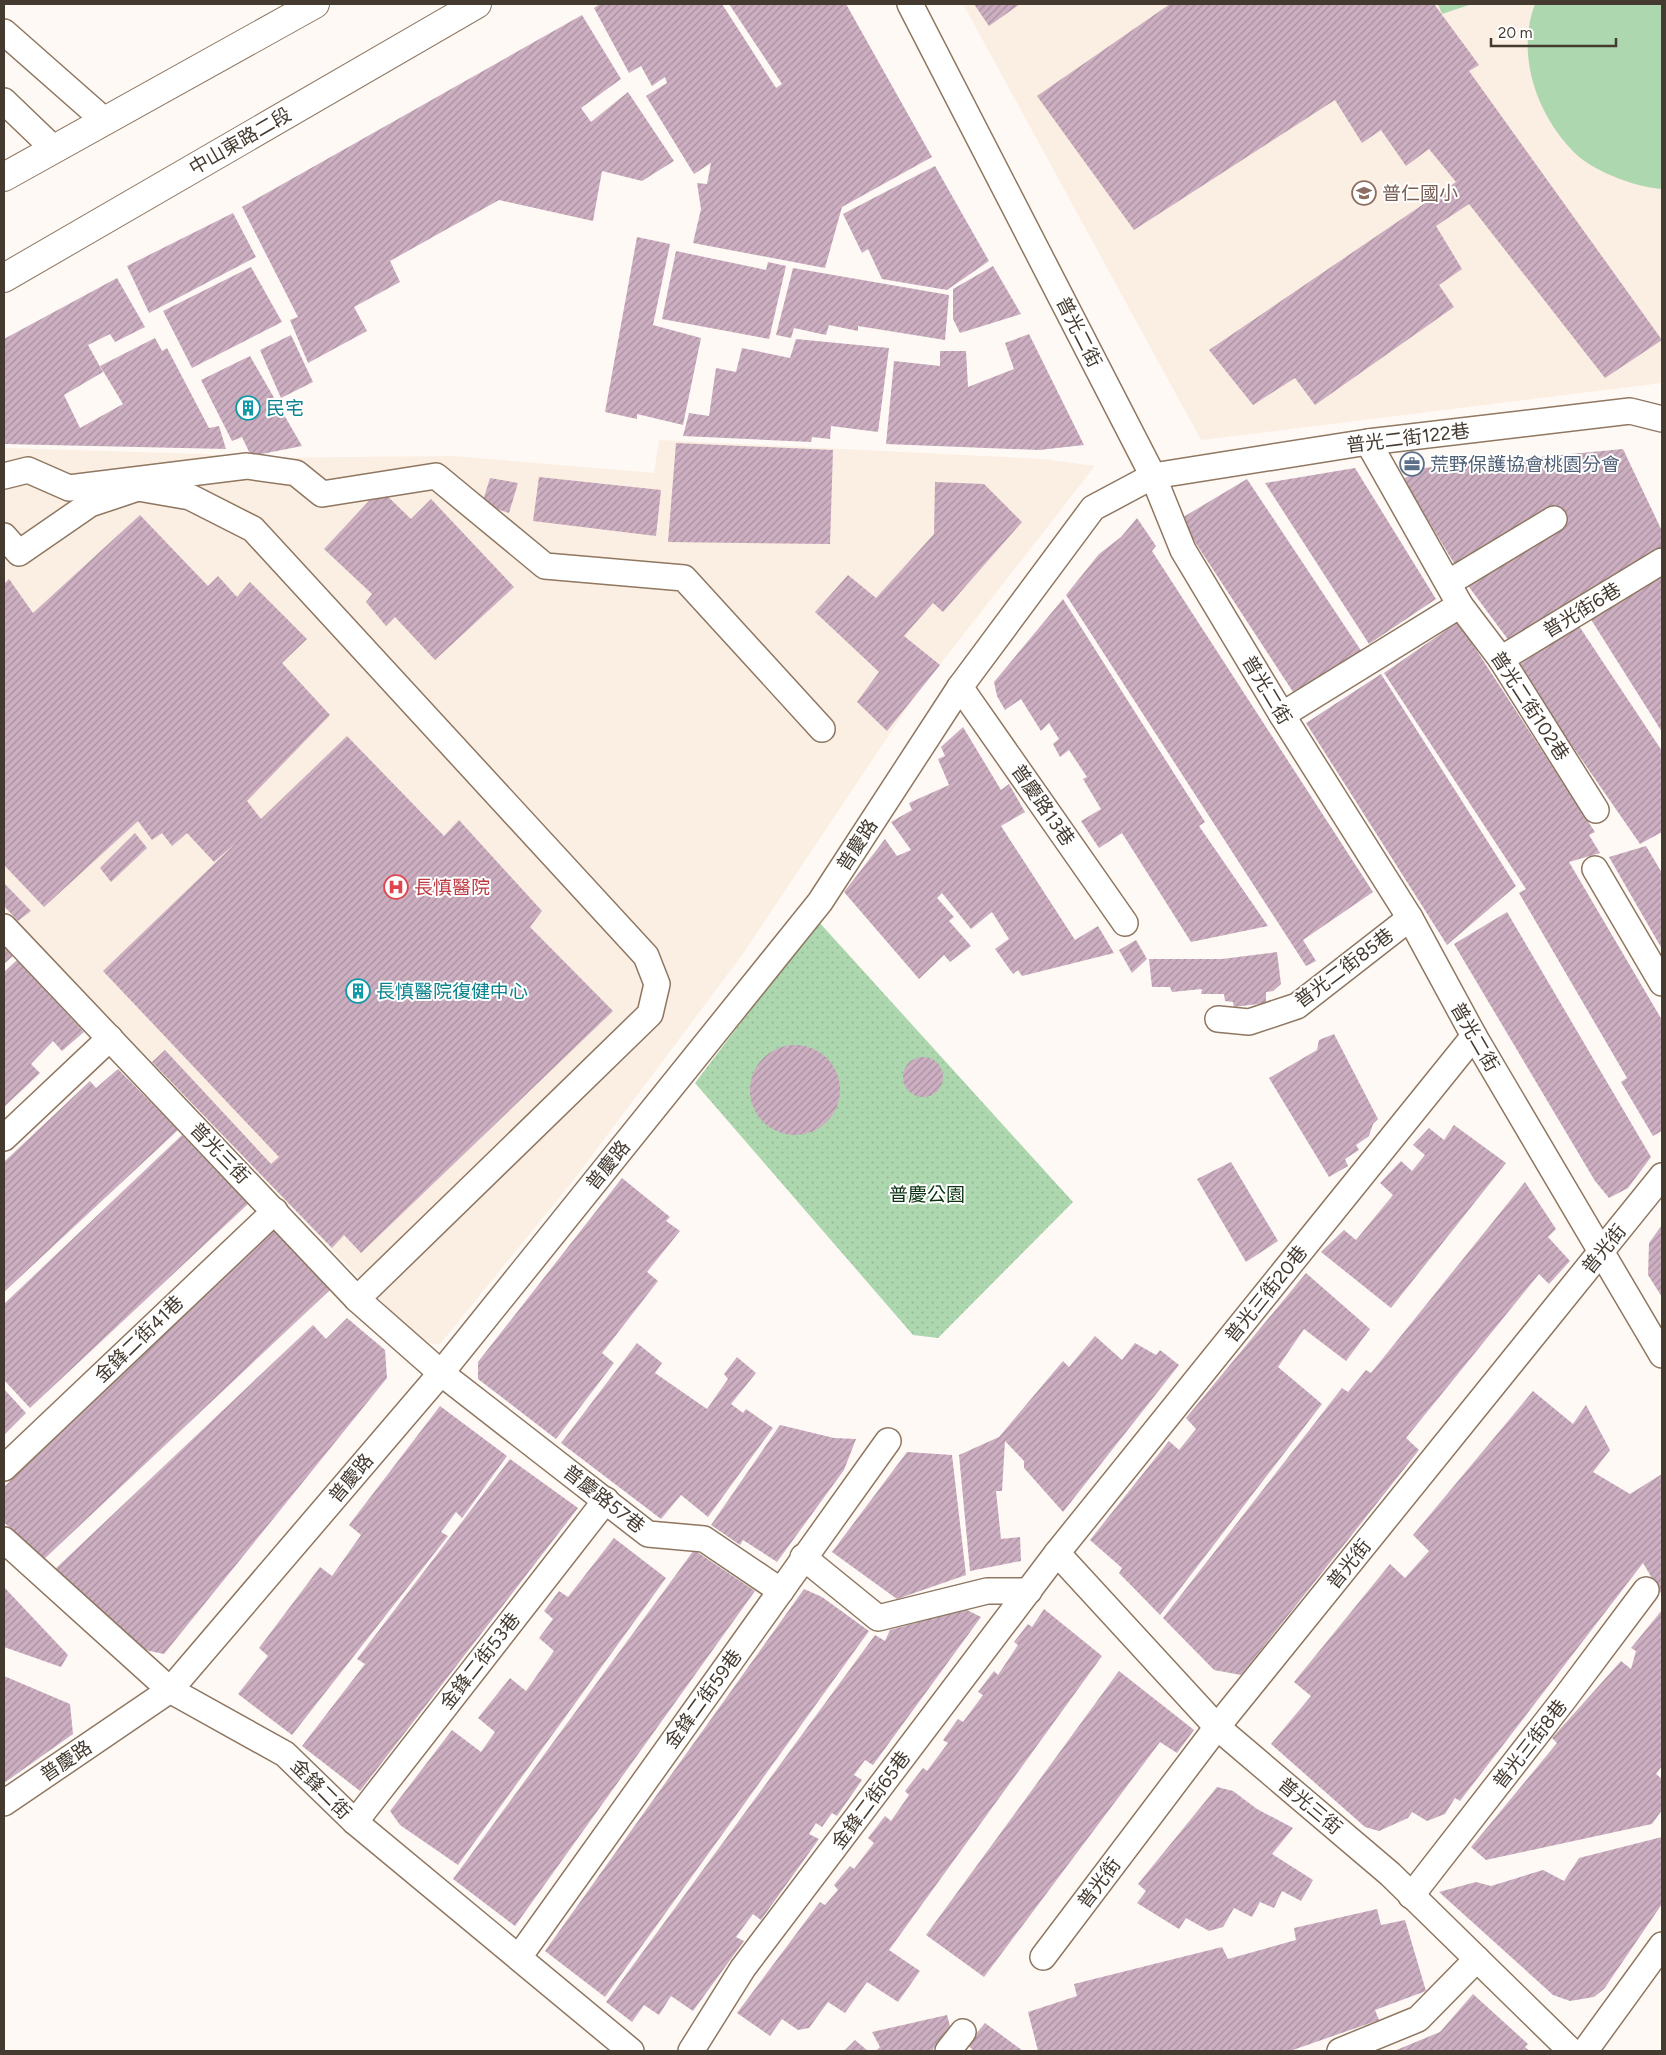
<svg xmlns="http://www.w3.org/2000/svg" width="1666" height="2055" font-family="Figtree,'Noto Sans TC',sans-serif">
	<defs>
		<pattern id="park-dots" width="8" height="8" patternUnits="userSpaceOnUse" patternTransform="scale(1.25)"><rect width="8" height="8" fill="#add7ae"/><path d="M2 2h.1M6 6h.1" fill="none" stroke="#96b996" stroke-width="1.8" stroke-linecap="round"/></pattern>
		<pattern id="building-hatch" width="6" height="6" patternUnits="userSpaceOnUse" patternTransform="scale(1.25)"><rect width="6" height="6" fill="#cdafc2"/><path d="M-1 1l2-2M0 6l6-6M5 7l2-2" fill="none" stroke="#a88f9e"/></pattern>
	</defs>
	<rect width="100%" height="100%" fill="#fef9f4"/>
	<g fill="#fbeee2">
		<path d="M963,4H1662V383L1201,440Z"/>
		<path d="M659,440L1042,459L1095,466L913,699L742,955L572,1182L440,1344L422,1343L4,908V448L201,454L260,458L453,456L654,473Z"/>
	</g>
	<path fill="url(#park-dots)" d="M818,921L1073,1202L938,1338L913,1335L695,1083Z"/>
	<g fill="#add7ae">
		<path d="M1438,4H1472L1442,14Z"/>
		<path d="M1535,4H1662V189C1636,187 1598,173 1578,156C1538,119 1515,56 1535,4Z"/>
	</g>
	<g fill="url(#building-hatch)">
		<path d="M600,4H722L776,88L782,84L729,4H846L932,157L842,207L825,268L693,243L701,209L697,183L707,184L711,163L694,174L646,96L667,83L665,77L652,86L641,66L629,73L594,8Z"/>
		<path d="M974,4H1020L989,26Z"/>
		<path d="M1170,4H1434L1479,65L1469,71L1662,340L1605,378L1469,204L1436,226L1462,269L1439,285L1454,307L1315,405L1295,378L1253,405L1209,350L1456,182L1429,149L1406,166L1381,130L1362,143L1335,100L1134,230L1037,96Z"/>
		<path d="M582,15L621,79L581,108L591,122L628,92L674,161L642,181L602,171L593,221L499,200L390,261L400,282L354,307L367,331L308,363L290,320L298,317L242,207Z"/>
		<path d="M935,166L989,261L947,290L882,279L868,249L862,253L843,214Z"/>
		<path d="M233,213L256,257L149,313L127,266Z"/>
		<path d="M637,237L670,244L653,325L701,338L683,425L637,414V419L605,412Z"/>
		<path d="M676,251L766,270L768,262L786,266L769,339L662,319Z"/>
		<path d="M993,266L1021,314L960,333L953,319V289Z"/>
		<path d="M251,267L282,322L192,368L163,311Z"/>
		<path d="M793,268L949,295L945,340L858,326V331L829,325L826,335L794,328L791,338L776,335Z"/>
		<path d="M117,278L145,327L115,342L110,334L88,345L103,372L64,395L80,428L123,404L100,366L155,338L162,351L167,348L209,428L219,426L226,449L4,444V339Z"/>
		<path d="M1029,334L1084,445L1039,450L886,444L894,361L940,366V351H966L968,387L1014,369L1005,343Z"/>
		<path d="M291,335L313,382L281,398L260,350Z"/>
		<path d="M796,339L889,348L878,432L831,426L830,439L812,437L811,442L683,436L689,413L709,416L716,368L736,372L742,348L790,358Z"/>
		<path d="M250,356L302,446L251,456L242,437L232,441L201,380Z"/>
		<path d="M676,443L833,450L830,544L668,542Z"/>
		<path d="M1623,449L1662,531V547L1616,573L1512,645L1466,583L1403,479L1424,468Z"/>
		<path d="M1355,468L1436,599L1369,644L1265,483Z"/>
		<path d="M539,477L661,490L656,536L533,521Z"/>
		<path d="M490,478L518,483L509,513L482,504Z"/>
		<path d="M1247,479L1362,652L1295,695L1180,519Z"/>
		<path d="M935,482L984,484L1022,522L943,612L933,603L904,636L940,665L887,731L857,702L879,672L815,612L848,575L876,598L934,534Z"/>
		<path d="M380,489L411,519L431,499L514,587L435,660L395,617L386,626L366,602L372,594L324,549Z"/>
		<path d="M140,515L208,586L218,576L237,597L250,582L307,639L282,663L330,715L247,801L261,819L347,736L444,836L459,820L542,911L530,927L613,1011L361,1253L344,1235L332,1248L152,1062L165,1050L271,1164L279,1157L103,971L236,843L214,862L187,833L172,846L162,833L152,840L138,821L44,907L4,865V584L9,579L33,613Z"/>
		<path d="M1137,518L1156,546L1152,551L1373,892L1303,940L1316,961L1306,966L1066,595L1099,554L1121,537Z"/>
		<path d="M1662,571V732L1590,618Z"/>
		<path d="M1063,599L1205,822L1199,826L1268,926L1191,942L1122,833L1099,848L1081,821L1101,809L1083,779L1087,777L1069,750L1060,757L1053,744L1059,739L1049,723L1041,731L1021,699L1005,710L997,696L994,682Z"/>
		<path d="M1458,622L1595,832L1589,835L1600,853L1569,862L1662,1020V1131L1653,1136L1621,1082L1627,1078L1519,893L1526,889L1384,673Z"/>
		<path d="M1579,626L1662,751V832L1640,844L1517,666Z"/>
		<path d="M1381,674L1516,886L1447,945L1306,723Z"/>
		<path d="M963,727L1001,790L1009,784L1025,812L1001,826L1075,940L1098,926L1114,953L1022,976L1018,970L1013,974L995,949L1009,939L992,912L971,929L942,893L937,898L954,917L949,921L971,946L950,962L944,955L919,979L844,892L885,839L897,856L911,850L891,822L912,810L909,803L949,785L938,759L945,756L941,747Z"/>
		<path d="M135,833L147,848L111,882L100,868Z"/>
		<path d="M1646,846L1662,873V949L1609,857Z"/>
		<path d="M4,883L31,911L18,921L4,906Z"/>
		<path d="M1507,912L1651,1157L1628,1188L1609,1198L1595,1181L1454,944Z"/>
		<path d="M1136,940L1147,959L1132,973L1119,950Z"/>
		<path d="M4,946L13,956L4,964Z"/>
		<path d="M1277,952L1281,984L1273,991L1266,992V1003L1234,1007L1233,1002L1225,1001L1224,994H1201L1202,989L1172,992L1170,987H1152L1149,959H1222Z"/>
		<path d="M17,960L84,1032L62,1051L53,1041L31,1064L40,1073L4,1107V972Z"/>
		<path d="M1334,1034L1378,1119L1373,1124L1369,1136L1356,1145L1359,1150L1345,1159L1348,1166L1329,1177L1269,1078L1317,1050L1319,1040Z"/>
		<circle cx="795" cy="1090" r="45"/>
		<circle cx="923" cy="1077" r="20"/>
		<path d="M118,1069L178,1130L4,1292V1162L90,1081L96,1088Z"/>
		<path d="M1454,1125L1506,1163L1391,1308L1321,1252L1344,1230L1356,1240L1393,1195L1380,1183L1401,1161L1412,1171L1425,1155L1413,1145L1429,1128L1444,1140Z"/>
		<path d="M182,1135L248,1204L30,1408L4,1380V1304Z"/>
		<path d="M1231,1162L1278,1241L1246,1262L1197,1179Z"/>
		<path d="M622,1178L670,1217L666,1221L680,1231L647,1272L658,1281L602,1353L614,1363L556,1439L478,1379V1362Z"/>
		<path d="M1525,1182L1556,1229L1548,1237L1570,1261L1549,1284L1539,1274L1406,1438L1419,1450L1241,1675L1214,1670L1163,1618L1342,1388L1348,1392L1366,1370L1371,1373Z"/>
		<path d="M1662,1225V1297L1648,1275L1649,1243Z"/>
		<path d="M274,1230L330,1290L41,1562L4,1522V1487Z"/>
		<path d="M1306,1273L1370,1329L1346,1361L1304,1329L1278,1367L1322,1404L1160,1615L1119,1573L1122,1568L1090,1540L1169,1441L1179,1450L1196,1429L1186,1418Z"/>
		<path d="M347,1318L385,1350L387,1378L164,1654L136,1648L52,1572L313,1325L326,1339Z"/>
		<path d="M1095,1336L1122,1360L1135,1343L1156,1355L1160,1350L1179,1365L1063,1512L1024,1468V1461L1005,1441L1002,1491H996L1001,1539L1020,1537L1021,1561L970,1571L959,1455L999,1437L1063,1361L1069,1367Z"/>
		<path d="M637,1343L662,1363L655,1373L707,1409L728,1379L724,1374L737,1357L756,1373L731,1404L743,1413L746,1409L773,1428L708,1517L681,1495L661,1519L561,1443Z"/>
		<path d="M4,1389L26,1413L4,1435Z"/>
		<path d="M1533,1391L1573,1424L1586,1405L1610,1450L1593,1472L1630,1494L1662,1474V1595L1643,1563L1460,1801L1455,1798L1445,1814L1427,1821L1412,1812L1408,1818L1379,1831L1365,1827L1271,1744L1311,1696L1294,1682L1390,1564L1405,1578L1429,1551L1413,1535Z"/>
		<path d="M440,1406L507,1456L462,1518L456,1512L441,1532L448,1536L292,1735L238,1694L268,1656L259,1648L320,1567L332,1576L361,1535L349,1525Z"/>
		<path d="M780,1425L834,1438L856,1439L844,1470L777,1562L743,1540L740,1545L711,1525Z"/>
		<path d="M907,1452L952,1455L966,1575L897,1599L832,1552Z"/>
		<path d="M510,1459L578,1508L360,1791L302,1746L365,1664L357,1659Z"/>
		<path d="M614,1538L666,1578L458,1865L400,1825L390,1811L452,1730L481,1752L495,1732L478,1718L510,1678L526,1691L554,1651L539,1638L553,1619L544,1611L559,1591L568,1597Z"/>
		<path d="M694,1550L755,1591L515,1926L453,1879Z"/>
		<path d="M4,1587L68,1655L61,1667L4,1647Z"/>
		<path d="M804,1589L822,1597L869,1631L605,1997L545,1951Z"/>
		<path d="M965,1609L981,1617L873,1765L865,1760L854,1775L862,1780L837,1816L832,1813L822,1827L816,1823L809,1834L819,1839L761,1920L753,1914L736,1937L744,1941L693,2011L671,1996L659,2015L644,2005L632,2022L606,2002L875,1635L885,1641L890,1630Z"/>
		<path d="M1044,1609L1102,1656L889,1950L920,1971L898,2002L867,1982L845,2013L828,2002L809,2028L798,2030L782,2019L770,2036L737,2013L820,1902L825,1905L838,1890L834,1885L850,1866L854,1869L874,1843L868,1838L885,1816L891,1821L909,1795L905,1791L923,1768L927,1771L948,1743L943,1740L958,1719L963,1722L983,1695L978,1692L994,1671L998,1675L1018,1645L1014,1642L1028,1624L1032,1627Z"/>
		<path d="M1662,1610V1766L1656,1774L1662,1779V1810L1652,1824L1486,1860L1471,1847L1557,1743L1552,1738L1621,1661L1631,1669L1636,1651L1631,1648Z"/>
		<path d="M1119,1671L1194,1730L1177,1753L1160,1742L984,1977L926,1935Z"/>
		<path d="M4,1676L70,1704L73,1734L4,1783Z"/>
		<path d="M1217,1787L1233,1791L1257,1809L1293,1828L1272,1854L1313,1880L1301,1901L1282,1891L1274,1908L1260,1902L1252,1917L1234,1908L1223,1927L1209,1931L1186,1918L1179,1929L1137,1903L1146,1891L1138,1884Z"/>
		<path d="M1662,1837V1904L1604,1989L1594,1997L1570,2001L1553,1995L1439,1892L1476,1882L1491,1886L1543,1870L1564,1881L1579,1858Z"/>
		<path d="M1377,1909L1381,1925L1405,1920L1426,1991L1375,2010L1379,2020L1290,2051H1038L1028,2012L1077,1996L1074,1984L1222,1947L1228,1959L1296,1940L1294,1928Z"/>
		<path d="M1473,1994L1528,2044L1525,2047L1530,2051H1394L1440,2032Z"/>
		<path d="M947,2015L950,2026L932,2051H876L880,2047L872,2032Z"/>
		<path d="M985,2023L1023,2051H974L967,2045Z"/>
		<path d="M855,2040L868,2051H844Z"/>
	</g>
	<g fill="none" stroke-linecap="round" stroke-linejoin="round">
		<g stroke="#8f7761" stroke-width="28">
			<g id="lane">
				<path d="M910,4L1153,476L1183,550L1282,715L1410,918L1474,1036L1662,1355"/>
				<path d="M4,32L105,121"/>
				<path d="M4,101L54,149"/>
				<path d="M1368,442L1460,605L1501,659L1596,810"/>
				<path d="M4,476L28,470L69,488L247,466L296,473L322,494L436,476L545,566L684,578L822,729"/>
				<path d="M4,536L19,553L90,504L138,488L190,497L253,529L646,956L657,984L650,1014L357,1299"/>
				<path d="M1448,583L1554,519"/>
				<path d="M1501,659L1662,561"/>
				<path d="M960,687L1125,923"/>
				<path d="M1282,715L1460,605"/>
				<path d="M1595,869L1662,983"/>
				<path d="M4,927L357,1299L441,1373L648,1534L704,1539L781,1591"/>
				<path d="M1218,1019L1249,1022L1297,1006L1410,918"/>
				<path d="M4,1138L110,1038"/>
				<path d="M4,1468L275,1211"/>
				<path d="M4,1540L170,1690L285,1754L355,1822L631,2051"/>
				<path d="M1057,1553L1217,1727L1390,1874L1571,2051"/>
				<path d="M803,1557L878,1618L987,1591H1029"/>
				<path d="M4,1803L170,1690L441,1373L820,902L960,687L1093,508L1153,476L1368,442L1630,411L1662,419"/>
				<path d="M355,1822L606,1500"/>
				<path d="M1411,1896L1565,1698L1646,1590"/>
				<path d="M519,1957L888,1441"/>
				<path d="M1043,1957L1217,1727L1662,1176"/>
				<path d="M691,2051L743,1968L1057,1553L1474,1036"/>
				<path d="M948,2051L963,2032"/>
				<path d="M1340,2051L1418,2019L1477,1959"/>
				<path d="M1585,2051L1662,1945"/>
			</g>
		</g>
		<g stroke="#8f7761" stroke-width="30">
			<g id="secondary">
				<path d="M4,177L315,4"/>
				<path d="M4,278L477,4"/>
			</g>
		</g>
		<use href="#lane" stroke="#fff" stroke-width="25"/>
		<use href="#secondary" stroke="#fff" stroke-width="28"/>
	</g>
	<defs>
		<g id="school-ring" transform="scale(1.25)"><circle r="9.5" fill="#fff" stroke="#8d6e63" stroke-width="1.5"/><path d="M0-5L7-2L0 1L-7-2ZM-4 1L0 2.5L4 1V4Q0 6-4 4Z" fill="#8d6e63"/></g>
		<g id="building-ring" transform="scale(1.25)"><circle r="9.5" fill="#fff" stroke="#0f9aa8" stroke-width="1.5"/><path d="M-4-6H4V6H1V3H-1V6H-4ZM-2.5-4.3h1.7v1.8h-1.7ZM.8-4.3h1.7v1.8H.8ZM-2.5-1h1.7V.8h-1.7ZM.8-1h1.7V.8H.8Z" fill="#0f9aa8"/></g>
		<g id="office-ring" transform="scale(1.25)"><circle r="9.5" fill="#fff" stroke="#5c6f8a" stroke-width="1.5"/><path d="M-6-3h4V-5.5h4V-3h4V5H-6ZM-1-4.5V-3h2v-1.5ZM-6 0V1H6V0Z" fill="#5c6f8a"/></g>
		<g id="hospital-ring" transform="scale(1.25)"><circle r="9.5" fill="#fff" stroke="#e0444e" stroke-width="1.5"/><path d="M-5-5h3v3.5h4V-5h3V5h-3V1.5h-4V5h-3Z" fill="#e0444e"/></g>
	</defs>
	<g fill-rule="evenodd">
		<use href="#school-ring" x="1364" y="193"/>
		<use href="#building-ring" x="248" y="408"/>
		<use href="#office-ring" x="1412" y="464"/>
		<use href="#hospital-ring" x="396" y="887"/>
		<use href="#building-ring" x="358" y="991"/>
	</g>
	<g text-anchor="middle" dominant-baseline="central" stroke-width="4" stroke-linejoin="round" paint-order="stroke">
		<g font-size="19" fill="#443a30" stroke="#fff">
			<text transform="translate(240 141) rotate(-30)">中山東路二段</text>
			<text transform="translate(1079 332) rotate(63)">普光二街</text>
			<text transform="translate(1408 438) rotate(-7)">普光二街122巷</text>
			<text transform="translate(1582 610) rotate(-31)">普光街6巷</text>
			<text transform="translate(1267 690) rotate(59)">普光二街</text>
			<text transform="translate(1530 706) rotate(57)">普光二街102巷</text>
			<text transform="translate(1043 805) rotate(55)">普慶路13巷</text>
			<text transform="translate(857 845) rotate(-57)">普慶路</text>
			<text transform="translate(1344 968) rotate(-37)">普光二街85巷</text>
			<text transform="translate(1475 1037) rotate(60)">普光二街</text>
			<text transform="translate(220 1153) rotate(46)">普光三街</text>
			<text transform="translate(608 1165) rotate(-51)">普慶路</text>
			<text transform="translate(1604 1249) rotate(-51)">普光街</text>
			<text transform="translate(1266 1294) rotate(-51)">普光三街20巷</text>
			<text transform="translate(139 1339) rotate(-44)">金鋒二街41巷</text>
			<text transform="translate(351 1478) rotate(-50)">普慶路</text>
			<text transform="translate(604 1499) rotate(38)">普慶路57巷</text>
			<text transform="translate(1349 1564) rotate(-51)">普光街</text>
			<text transform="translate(480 1661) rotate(-52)">金鋒二街53巷</text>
			<text transform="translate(703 1699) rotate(-54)">金鋒二街59巷</text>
			<text transform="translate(1530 1744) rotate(-52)">普光三街8巷</text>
			<text transform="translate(66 1761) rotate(-34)">普慶路</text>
			<text transform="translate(321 1789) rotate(45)">金鋒二街</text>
			<text transform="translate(871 1800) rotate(-53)">金鋒二街65巷</text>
			<text transform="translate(1310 1806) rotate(40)">普光三街</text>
			<text transform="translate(1099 1883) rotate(-53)">普光街</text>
		</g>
		<g font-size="19" fill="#785e54" stroke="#fff" text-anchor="start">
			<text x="1382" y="193">普仁國小</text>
		</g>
		<g font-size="19" fill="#0d838f" stroke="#fff" text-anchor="start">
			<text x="266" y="408">民宅</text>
			<text x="376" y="991">長慎醫院復健中心</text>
		</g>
		<g font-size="19" fill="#4e5e75" stroke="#fff" text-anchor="start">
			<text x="1430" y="464">荒野保護協會桃園分會</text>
		</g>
		<g font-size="19" fill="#be3a42" stroke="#fff" text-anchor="start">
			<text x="414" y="887">長慎醫院</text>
		</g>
		<g font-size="19" fill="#0a3310" stroke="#fff">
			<text x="927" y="1194">普慶公園</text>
		</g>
	</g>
	<rect width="1666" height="2055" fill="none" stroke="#443a30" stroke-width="10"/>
	<path d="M1491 38v8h125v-8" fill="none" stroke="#443a30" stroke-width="2.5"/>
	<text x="1498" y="38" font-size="15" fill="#443a30" stroke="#ffffff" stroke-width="4" paint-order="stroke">20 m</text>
</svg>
